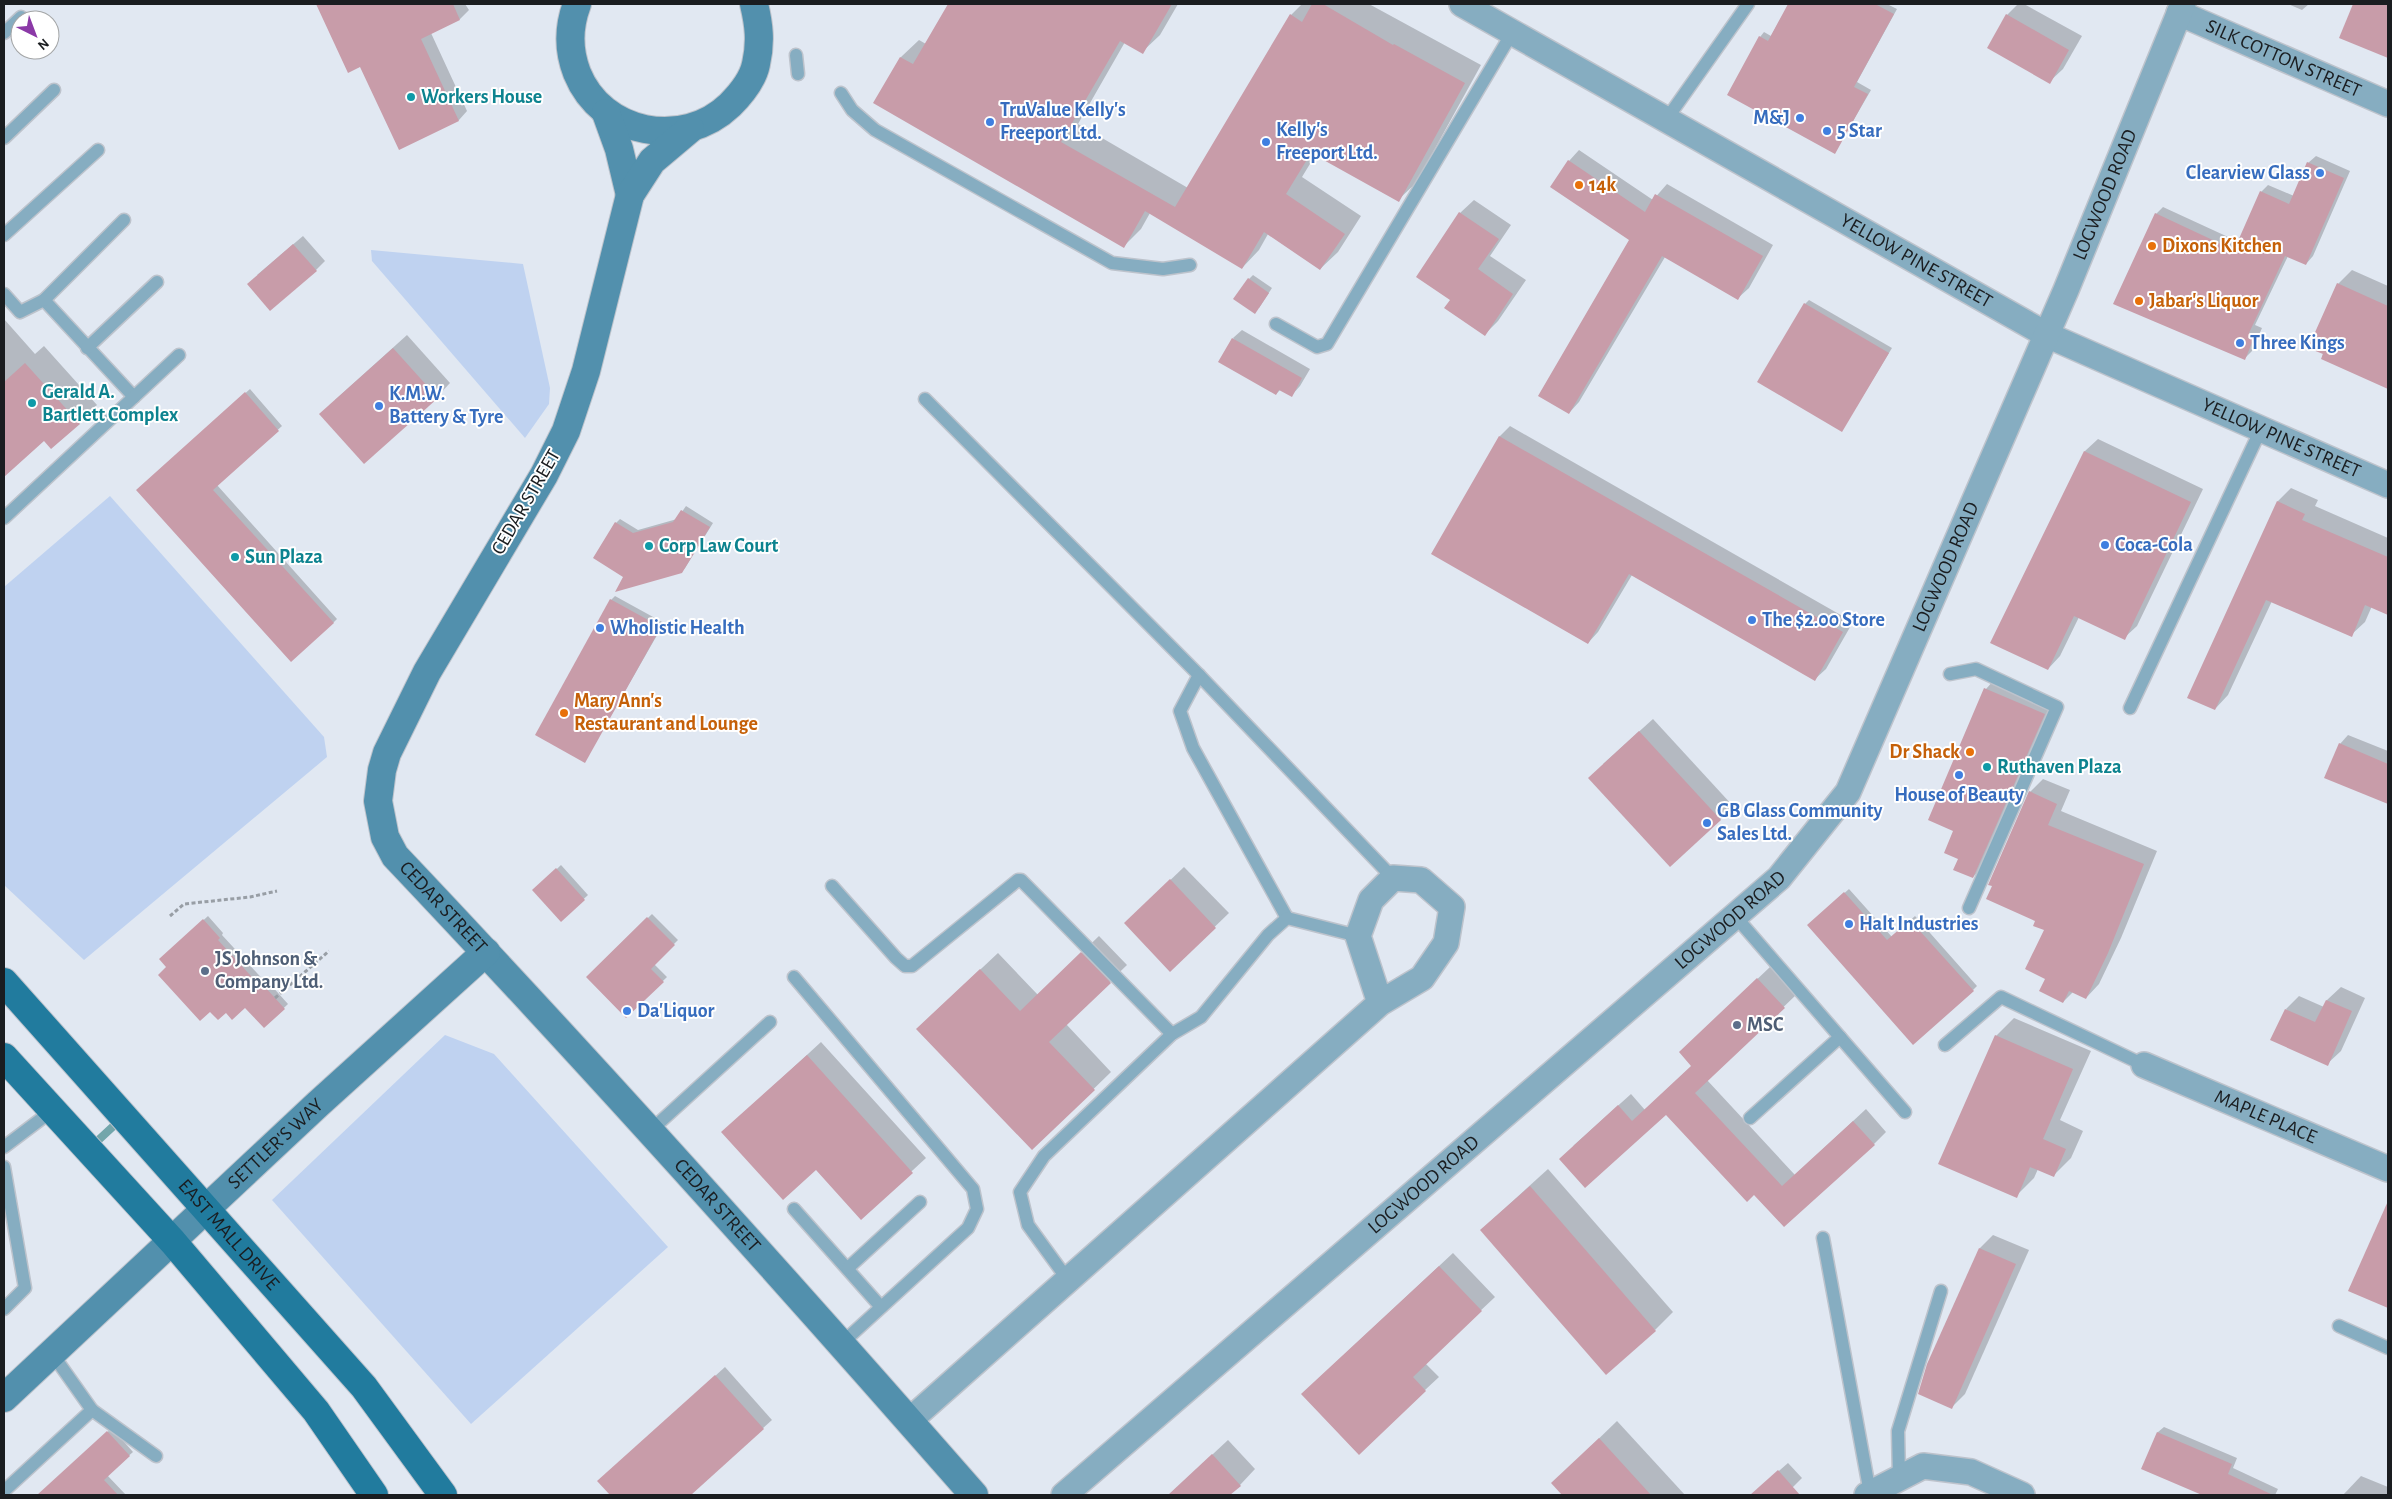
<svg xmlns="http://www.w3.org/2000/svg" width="2392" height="1499" font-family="'Alegreya Sans',sans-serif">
	<rect width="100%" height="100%" fill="#e1e8f2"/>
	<g fill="#bfd2f0">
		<path d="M371,250L523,264L550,388L549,404L525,438L372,261Z"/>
		<path d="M110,496L324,737L327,757L84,960L4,885V587Z"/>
		<path d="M445,1035L494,1054L668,1247L471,1424L272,1200Z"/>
	</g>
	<g fill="#0003">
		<path d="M317,4H465L469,10L460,19L431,33L467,111L459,120L399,148L361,66L349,71Z"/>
		<path d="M950,4H1178L1160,35L1142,52L1125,42L1078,124L1188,188L1291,15L1302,4H1369L1481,65L1416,183L1398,200L1316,154L1302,177L1361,216L1338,252L1320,269L1268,234L1259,250L1242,268L1150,213L1141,229L1124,246L875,102L901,57L919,40L926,44Z"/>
		<path d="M1789,4H1887L1897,9L1857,82L1871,90L1835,152L1729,95L1760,37L1764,32L1771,36Z"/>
		<path d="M2018,4H2024L2082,36L2063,69L2049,82L2007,15Z"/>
		<path d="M2288,4H2309L2302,10Z"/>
		<path d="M2355,4H2388V57L2341,37Z"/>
		<path d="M1579,150L1653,200L1667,184L1773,245L1749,288L1738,298L1665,257L1579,402L1569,413L1631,240L1569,161Z"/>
		<path d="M2316,156L2350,171L2313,256L2306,264L2288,256L2255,325L2262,328L2252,351L2245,358L2156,214L2163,207L2239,242L2261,192L2268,185L2294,196L2308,163Z"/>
		<path d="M1474,200L1511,225L1490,256L1526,280L1498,321L1485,334L1452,300L1460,213Z"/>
		<path d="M303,236L325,261L316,270L257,275Z"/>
		<path d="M2352,270L2388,286V387L2322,358L2338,284Z"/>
		<path d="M1253,275L1272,288L1259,308L1249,279Z"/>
		<path d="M1809,300L1892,348L1842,430L1805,304Z"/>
		<path d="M4,319L35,354L44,346L97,405L52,447L44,439L4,476Z"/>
		<path d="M1242,330L1310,369L1300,386L1292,395L1281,389L1276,394L1233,338Z"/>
		<path d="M407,335L450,383L437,397L335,400Z"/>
		<path d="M250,389L282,426L217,485L337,619L333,623L142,486Z"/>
		<path d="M1510,426L1853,622L1826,669L1815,679L1632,575L1598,632L1588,643L1433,554L1500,436Z"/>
		<path d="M2098,439L2203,489L2137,626L2124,638L2079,617L2060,656L2048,669L2011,607L2085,451Z"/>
		<path d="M2291,488L2318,500L2315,506L2388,538V613L2372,606L2365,622L2351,635L2272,601L2228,695L2215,709L2278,501Z"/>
		<path d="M686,506L713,523L685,568L681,572L625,576L616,523L620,519L638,530L677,519Z"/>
		<path d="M615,596L664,623L585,761L611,600Z"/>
		<path d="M1994,680L2053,705L1982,868L1973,877L1959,858L1955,830L1986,689Z"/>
		<path d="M1653,719L1733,806L1720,820L1603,764Z"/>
		<path d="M2348,735L2388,751V798L2384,801L2340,744Z"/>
		<path d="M2043,779L2070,790L2061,811L2157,851L2121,938L2099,984L2086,998L2073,992L2063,1002L2047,979L2045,929L2037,920L2030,792Z"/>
		<path d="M561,865L588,895L561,920L534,891Z"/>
		<path d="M1184,867L1229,913L1170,970L1139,910Z"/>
		<path d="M1849,889L1892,937L1915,916L1977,986L1973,990L1813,921Z"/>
		<path d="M652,914L678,940L654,964L667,977L626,1017L588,977Z"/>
		<path d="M208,916L223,933L222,935L268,985L270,984L288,1004L264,1027L245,1006L226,1011L168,967L161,959Z"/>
		<path d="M1099,936L1127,965L1066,1024L1111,1072L1032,1149L935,1012L998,953L1038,995Z"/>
		<path d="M1770,967L1796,995L1707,1080L1795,1175L1866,1109L1886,1132L1874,1144L1784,1226L1754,1194L1667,1113L1573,1146L1631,1094L1645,1110L1693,1065V1040Z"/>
		<path d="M2341,987L2365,998L2341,1051L2327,1064L2286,1009L2299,996L2324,1007L2327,1000Z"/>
		<path d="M2014,1018L2091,1051L2060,1120L2083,1131L2071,1158L2053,1176L2038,1169L2034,1178L2016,1196L1996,1036Z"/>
		<path d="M821,1042L926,1158L861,1218L816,1169L723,1132Z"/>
		<path d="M1548,1169L1673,1312L1655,1330L1481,1230Z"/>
		<path d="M2388,1212V1307L2350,1290L2382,1217Z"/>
		<path d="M1993,1235L2029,1250L1965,1394L1952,1407L1980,1248Z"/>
		<path d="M1453,1253L1495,1297L1425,1363L1439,1377L1425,1390L1316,1381Z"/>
		<path d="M725,1367L772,1420L689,1495H611L599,1481Z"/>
		<path d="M1617,1421L1685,1495H1564L1553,1483Z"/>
		<path d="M2164,1427L2237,1458L2233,1468L2278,1489L2275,1495H2205L2143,1468L2158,1432Z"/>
		<path d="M112,1428L133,1452L107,1475L126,1495H39Z"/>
		<path d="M1228,1440L1255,1469L1240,1485L1228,1495H1169Z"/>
		<path d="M1788,1463L1802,1478L1793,1487L1784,1495H1751Z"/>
		<path d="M2361,1476L2388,1487V1495H2343Z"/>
	</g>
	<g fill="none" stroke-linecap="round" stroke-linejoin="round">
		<path stroke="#73a6ab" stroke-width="8" d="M92,1146L120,1120"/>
	</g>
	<g fill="#c89ca9">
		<path d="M316,4H453L460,20L421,39L459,121L399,150L360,67L348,73Z"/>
		<path d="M948,4H1172L1143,54L1120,41L1061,142L1175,207L1290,14L1302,22L1312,4H1323L1393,45L1394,44L1465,83L1399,202L1311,153L1286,194L1345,234L1320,270L1264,232L1242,269L1145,211L1124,248L873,103L900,57L913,64Z"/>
		<path d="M1788,4H1875L1894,14L1854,87L1868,94L1835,154L1727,95L1759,36L1768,41Z"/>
		<path d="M2353,4H2388V58L2339,38Z"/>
		<path d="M2006,14L2069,50L2050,84L1987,48Z"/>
		<path d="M1568,160L1645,212L1655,194L1763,256L1738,300L1662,256L1569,414L1538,396L1629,240L1550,187Z"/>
		<path d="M2307,162L2344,178L2306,265L2285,256L2249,333L2255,335L2245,360L2113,304L2155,213L2234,250L2260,191L2289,204Z"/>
		<path d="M1459,212L1499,239L1478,269L1513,294L1485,336L1444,308L1450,300L1416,277Z"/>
		<path d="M293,244L317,271L270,311L247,284Z"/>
		<path d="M1248,278L1269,293L1255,314L1233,299Z"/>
		<path d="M2337,283L2388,306V389L2321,359L2323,354L2308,348Z"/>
		<path d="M1804,303L1889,353L1842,432L1757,382Z"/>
		<path d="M1232,338L1302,378L1292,397L1279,390L1276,395L1218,362Z"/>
		<path d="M393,348L438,398L364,464L319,414Z"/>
		<path d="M25,363L80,424L51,449L44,441L4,477V382Z"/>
		<path d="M245,392L279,431L213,490L334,623L291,662L136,490Z"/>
		<path d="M1499,436L1843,632L1815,681L1629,574L1588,644L1431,554Z"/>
		<path d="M2084,451L2191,502L2125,640L2074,616L2048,670L1990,643Z"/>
		<path d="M2277,501L2305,514L2302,520L2388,557V615L2365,605L2352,637L2266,600L2215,710L2187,698Z"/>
		<path d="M681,510L710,527L682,573L615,592L623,577L593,558L615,522L633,533L673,522Z"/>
		<path d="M610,599L661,627L585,763L535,735Z"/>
		<path d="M1984,688L2045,714L1973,878L1953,870L1958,859L1944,853L1953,831L1928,820Z"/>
		<path d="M1639,731L1721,820L1670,867L1588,778Z"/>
		<path d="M2339,743L2388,764V804L2324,778Z"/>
		<path d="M2029,791L2057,804L2048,825L2144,864L2108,953L2086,999L2069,991L2063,1003L2039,991L2045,979L2025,969L2044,930L2033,926L2035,921L1986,899L1992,886L1988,885Z"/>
		<path d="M556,868L585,900L561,922L532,890Z"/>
		<path d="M1170,879L1216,928L1170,972L1124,923Z"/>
		<path d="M1844,892L1887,940L1910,920L1974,991L1913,1045L1807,925Z"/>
		<path d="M647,917L675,945L651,969L664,982L626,1018L586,977Z"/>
		<path d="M203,919L220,938L218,940L263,989L265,987L285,1009L264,1028L245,1008L232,1020L226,1013L218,1020L210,1012L200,1021L158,975L166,967L159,959Z"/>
		<path d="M1081,952L1111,983L1049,1042L1095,1090L1032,1150L916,1029L980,969L1020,1011Z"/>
		<path d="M1757,978L1785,1008L1695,1093L1782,1186L1853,1121L1875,1145L1784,1227L1754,1195L1747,1202L1666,1115L1585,1188L1559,1159L1618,1105L1632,1121L1691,1066L1679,1052Z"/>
		<path d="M2326,1000L2352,1011L2328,1066L2270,1040L2285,1009L2315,1022Z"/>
		<path d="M1995,1035L2073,1069L2043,1139L2066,1149L2054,1177L2030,1167L2017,1198L1938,1164Z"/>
		<path d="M807,1055L913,1173L861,1220L816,1170L783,1200L721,1132Z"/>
		<path d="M1530,1186L1656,1331L1606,1375L1480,1230Z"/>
		<path d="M2388,1201V1308L2348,1291Z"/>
		<path d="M1979,1248L2016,1264L1952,1409L1918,1394L1927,1364Z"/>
		<path d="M1439,1266L1482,1311L1413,1377L1426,1391L1359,1455L1301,1394Z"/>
		<path d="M715,1375L764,1429L691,1495H610L597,1481Z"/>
		<path d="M107,1431L130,1456L104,1480L118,1495H37Z"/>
		<path d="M2157,1432L2232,1464L2228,1474L2273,1495H2202L2141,1469Z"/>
		<path d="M1599,1438L1651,1495H1562L1551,1483Z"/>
		<path d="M1212,1454L1241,1486L1230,1495H1168Z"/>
		<path d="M1778,1470L1800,1495H1750Z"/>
	</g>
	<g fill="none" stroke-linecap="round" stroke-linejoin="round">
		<g stroke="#bdc3cc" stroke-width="15">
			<g id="lane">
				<path d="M4,33L21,17"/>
				<path d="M796,55L798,74"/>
				<path d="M841,93L852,110L875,130L1112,263L1163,269L1190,265"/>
				<path d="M1666,120L1748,4"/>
				<path d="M4,138L54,90"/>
				<path d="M4,235L98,150"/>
				<path d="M4,294L20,312L44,300L134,397"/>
				<path d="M44,300L124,220"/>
				<path d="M1276,324L1317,347L1327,344L1512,33"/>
				<path d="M87,348L157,282"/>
				<path d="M925,399L1199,675L1393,878"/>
				<path d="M4,518L179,355"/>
				<path d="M1950,674L1976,669L2057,707L1969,908"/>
				<path d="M1199,675L1180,711L1193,748L1287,918"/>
				<path d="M2130,708L2261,429"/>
				<path d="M832,886L896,958L905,966H912L1018,880H1021L1172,1034"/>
				<path d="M1735,916L1905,1112"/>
				<path d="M794,977L973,1189L977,1209L968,1228L841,1344"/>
				<path d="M1945,1045L2001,997L2144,1065"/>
				<path d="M1750,1118L1840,1037"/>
				<path d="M649,1132L770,1022"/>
				<path d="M4,1147L53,1110"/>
				<path d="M4,1167L25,1288L4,1309"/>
				<path d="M794,1209L881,1307"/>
				<path d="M1823,1238L1870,1493"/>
				<path d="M848,1268L920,1202"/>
				<path d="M1068,1280L1028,1225L1020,1192L1044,1156L1172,1034L1201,1017L1268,935L1287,918L1358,936"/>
				<path d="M2339,1326L2388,1348"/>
				<path d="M92,1410L156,1456"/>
				<path d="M1899,1478L1898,1431L1941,1291"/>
				<path d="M4,1491L92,1410L51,1352"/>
			</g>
		</g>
		<g stroke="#bdc3cc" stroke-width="28">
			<g id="street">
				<path id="s1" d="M1462,4L2047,335L2388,485"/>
				<path id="s2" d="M2179,13L2388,104"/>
				<path id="s3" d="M2144,1065L2388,1169"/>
				<path d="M909,1421L1380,1003L1422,978L1446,943L1452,907L1421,880L1393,878L1371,900L1358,936L1380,1003"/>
				<path id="s4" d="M1064,1495L1779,878L1848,792L2066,290L2183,4"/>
				<path d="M1867,1495L1923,1466L1971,1472L2022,1495"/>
			</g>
		</g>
		<g stroke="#bdc3cc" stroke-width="30">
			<g id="secondary">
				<path d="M577,4C568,28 568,50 577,73C602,135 683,150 730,105C741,94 753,79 756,64C761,42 759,25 754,4"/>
				<path d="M606,113L619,149L630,195"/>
				<path id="s5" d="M690,129L652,161L630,195L586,371L566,431L544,475L427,672L387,753L382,770L378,801L385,837L395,856C593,1065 785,1279 974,1495"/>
				<path id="s6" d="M4,1398L318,1104L486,952"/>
			</g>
		</g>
		<g stroke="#bdc3cc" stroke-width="30">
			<g id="primary">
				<path id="s7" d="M4,982L364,1387L443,1495"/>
				<path d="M4,1057L173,1242L316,1411L374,1495"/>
			</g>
		</g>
		<g stroke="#989ea5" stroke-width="3" stroke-dasharray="4 2.5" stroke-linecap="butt">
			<path d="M170,916L184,904L250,897L277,891"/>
			<path d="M275,998L329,951"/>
		</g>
		<use href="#lane" stroke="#86adc1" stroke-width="12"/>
		<use href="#street" stroke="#86adc1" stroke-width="25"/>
		<use href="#secondary" stroke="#5290ad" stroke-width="28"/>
		<use href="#primary" stroke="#217b9e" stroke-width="28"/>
	</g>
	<g fill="#0f9aa8" stroke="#fff" stroke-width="2">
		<circle cx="411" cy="97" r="5"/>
		<circle cx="32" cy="403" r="5"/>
		<circle cx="649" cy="546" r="5"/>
		<circle cx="235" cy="557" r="5"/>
		<circle cx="1987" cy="767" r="5"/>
	</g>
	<g fill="#3f7fe0" stroke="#fff" stroke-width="2">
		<circle cx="1800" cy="118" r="5"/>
		<circle cx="990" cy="122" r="5"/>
		<circle cx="1827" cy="131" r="5"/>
		<circle cx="1266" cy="142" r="5"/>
		<circle cx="2320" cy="173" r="5"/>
		<circle cx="2240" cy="343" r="5"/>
		<circle cx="379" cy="406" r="5"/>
		<circle cx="2105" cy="545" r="5"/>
		<circle cx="1752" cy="620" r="5"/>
		<circle cx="600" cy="628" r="5"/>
		<circle cx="1959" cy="775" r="5"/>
		<circle cx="1707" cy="823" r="5"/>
		<circle cx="1849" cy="924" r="5"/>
		<circle cx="627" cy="1011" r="5"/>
	</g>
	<g fill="#e8710a" stroke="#fff" stroke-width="2">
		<circle cx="1579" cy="185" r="5"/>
		<circle cx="2152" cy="246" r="5"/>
		<circle cx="2139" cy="301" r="5"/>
		<circle cx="564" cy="713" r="5"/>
		<circle cx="1970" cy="752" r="5"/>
	</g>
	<g fill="#5c6f8a" stroke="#fff" stroke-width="2">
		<circle cx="205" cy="971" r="5"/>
		<circle cx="1737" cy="1025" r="5"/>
	</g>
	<g text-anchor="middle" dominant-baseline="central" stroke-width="4" stroke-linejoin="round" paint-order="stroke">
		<g font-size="20" fill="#1a1d20" stroke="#fff">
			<text stroke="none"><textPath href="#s2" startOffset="114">SILK COTTON STREET</textPath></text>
			<text stroke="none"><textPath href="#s4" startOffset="1705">LOGWOOD ROAD</textPath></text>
			<text stroke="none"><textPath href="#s1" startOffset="522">YELLOW PINE STREET</textPath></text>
			<text stroke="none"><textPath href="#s1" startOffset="928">YELLOW PINE STREET</textPath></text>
			<text transform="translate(526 502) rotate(-60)">CEDAR STREET</text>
			<text stroke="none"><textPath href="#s4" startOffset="1300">LOGWOOD ROAD</textPath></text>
			<text stroke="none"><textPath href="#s5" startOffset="881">CEDAR STREET</textPath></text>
			<text stroke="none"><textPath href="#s4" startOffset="880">LOGWOOD ROAD</textPath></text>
			<text stroke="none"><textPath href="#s3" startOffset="132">MAPLE PLACE</textPath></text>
			<text stroke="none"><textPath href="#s6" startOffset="372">SETTLER'S WAY</textPath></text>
			<text stroke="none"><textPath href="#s4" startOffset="475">LOGWOOD ROAD</textPath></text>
			<text stroke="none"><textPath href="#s5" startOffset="1286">CEDAR STREET</textPath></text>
			<text stroke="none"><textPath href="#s7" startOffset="338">EAST MALL DRIVE</textPath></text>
		</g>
		<g font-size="20" font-weight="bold" fill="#0d838f" stroke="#fff" text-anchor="start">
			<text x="421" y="97">Workers House</text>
			<text x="42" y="392">Gerald A.<tspan x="42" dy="23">Bartlett Complex</tspan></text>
			<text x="659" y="546">Corp Law Court</text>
			<text x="245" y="557">Sun Plaza</text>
			<text x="1997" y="767">Ruthaven Plaza</text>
		</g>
		<g font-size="20" font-weight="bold" fill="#366cbe" stroke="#fff" text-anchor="start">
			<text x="1000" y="110">TruValue Kelly's<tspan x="1000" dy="23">Freeport Ltd.</tspan></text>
			<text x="1790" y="118" text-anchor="end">M&amp;J</text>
			<text x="1276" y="130">Kelly's<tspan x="1276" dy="23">Freeport Ltd.</tspan></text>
			<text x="1837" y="131">5 Star</text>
			<text x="2310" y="173" text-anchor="end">Clearview Glass</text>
			<text x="2250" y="343">Three Kings</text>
			<text x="389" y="394">K.M.W.<tspan x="389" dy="23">Battery &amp; Tyre</tspan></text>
			<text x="2115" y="545">Coca-Cola</text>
			<text x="1762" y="620">The $2.00 Store</text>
			<text x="610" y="628">Wholistic Health</text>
			<text x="1959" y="795" text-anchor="middle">House of Beauty</text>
			<text x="1717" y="811">GB Glass Community<tspan x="1717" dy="23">Sales Ltd.</tspan></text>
			<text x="1859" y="924">Halt Industries</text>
			<text x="637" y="1011">Da'Liquor</text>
		</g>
		<g font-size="20" font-weight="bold" fill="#c56008" stroke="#fff" text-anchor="start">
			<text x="1589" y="185">14k</text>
			<text x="2162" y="246">Dixons Kitchen</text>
			<text x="2149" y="301">Jabar's Liquor</text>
			<text x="574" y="701">Mary Ann's<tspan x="574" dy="23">Restaurant and Lounge</tspan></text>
			<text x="1960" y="752" text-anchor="end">Dr Shack</text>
		</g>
		<g font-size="20" font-weight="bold" fill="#4e5e75" stroke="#fff" text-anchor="start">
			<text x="215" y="959">JS Johnson &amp;<tspan x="215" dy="23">Company Ltd.</tspan></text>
			<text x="1747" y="1025">MSC</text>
		</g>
	</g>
	<rect width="2392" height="1499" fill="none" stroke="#1a1d20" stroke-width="10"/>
	<g transform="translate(35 35) rotate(138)"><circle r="24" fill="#ffffff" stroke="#a3a5a6"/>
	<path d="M0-4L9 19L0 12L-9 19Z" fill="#8b39a7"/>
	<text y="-8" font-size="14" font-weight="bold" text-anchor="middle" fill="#1a1d20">N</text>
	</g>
</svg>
